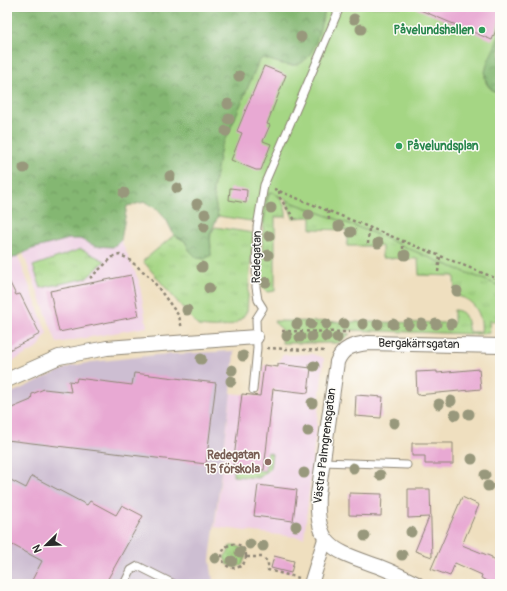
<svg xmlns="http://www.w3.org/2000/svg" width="507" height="591" font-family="Pangolin,sans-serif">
	<defs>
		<pattern id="grass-tufts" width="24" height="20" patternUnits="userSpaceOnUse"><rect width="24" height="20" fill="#a5d684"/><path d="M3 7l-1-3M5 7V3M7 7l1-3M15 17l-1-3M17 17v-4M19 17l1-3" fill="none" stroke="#8eb872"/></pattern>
		<pattern id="forest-crowns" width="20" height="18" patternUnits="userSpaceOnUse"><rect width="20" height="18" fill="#84b772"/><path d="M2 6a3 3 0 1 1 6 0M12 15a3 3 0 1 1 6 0" fill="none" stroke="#6c955e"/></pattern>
	</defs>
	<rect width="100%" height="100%" fill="#fdfcf7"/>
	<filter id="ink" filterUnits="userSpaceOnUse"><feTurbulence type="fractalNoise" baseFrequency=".025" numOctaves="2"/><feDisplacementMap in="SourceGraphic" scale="8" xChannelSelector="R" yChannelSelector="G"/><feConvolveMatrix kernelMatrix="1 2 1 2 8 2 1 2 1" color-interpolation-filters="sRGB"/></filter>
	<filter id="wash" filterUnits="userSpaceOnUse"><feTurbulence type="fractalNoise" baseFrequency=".012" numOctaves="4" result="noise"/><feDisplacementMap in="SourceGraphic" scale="16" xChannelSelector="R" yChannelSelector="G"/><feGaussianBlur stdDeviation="0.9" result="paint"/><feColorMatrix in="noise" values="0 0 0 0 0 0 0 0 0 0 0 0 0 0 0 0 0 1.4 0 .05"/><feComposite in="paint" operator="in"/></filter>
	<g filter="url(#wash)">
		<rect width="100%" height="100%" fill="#efdfbf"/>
		<g fill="#efd0e5">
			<path d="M69,239H80L95,246L113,247L121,240L139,281L147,327L57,343L23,253L32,249Z"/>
			<path d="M18,256L47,333L38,348L7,364V261Z"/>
			<path d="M312,354L324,358L304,538L215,527L231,393L272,398L275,390L278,364L282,355Z"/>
		</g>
		<path fill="#cdbed2" d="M234,351L231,393L210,560L213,581L218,584H7V395L71,366L93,362L156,355Z"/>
		<g fill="url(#grass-tufts)" stroke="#688058">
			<path d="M272,192C281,195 287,208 286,217H275V291L267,292L262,286C262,272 261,195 272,192Z"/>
			<path d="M286,200L376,234L435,260L500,286V321H489L490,333L475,334L345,330L343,333L350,334L338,343H282C285,324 280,331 274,321L454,323V310C468,311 466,321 469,332H481C483,319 477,304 464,298C461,297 458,297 455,295L454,276L419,275L418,259L382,258V246H347V230L311,229V217L293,218Z"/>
			<path d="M215,227L253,233L247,311C236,330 218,328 198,326L143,261L174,235L185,241L190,251L211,248L210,235Z"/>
			<path d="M81,249L105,261L87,278L41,288L33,266Z"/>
			<path d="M268,452L272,454L270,469L259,478L233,476V468L265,471Z"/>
			<path d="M235,545L243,549L246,556L242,565L235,567L227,564L224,557L229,551V547Z"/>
		</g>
		<g fill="url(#forest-crowns)" stroke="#58714e">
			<path d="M7,7H327C318,25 318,70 287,65C279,64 271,60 263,58L259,61L230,130L221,147L213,191L218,216L210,235L211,255L205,259L197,258L190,251L185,241L174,235L167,221L157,209L145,202L127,206L121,240L113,247L95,246L80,239H69L32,249L7,261Z"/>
			<path d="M500,32V94C471,83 492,51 500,32Z"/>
		</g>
		<path fill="#a5d684" stroke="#688058" d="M327,7H500C500,15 501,24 500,32C496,52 468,82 500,94V286L435,260L376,234L286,200L272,192L269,193L267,197L264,223L218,216L213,191L221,147L230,130L259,61L263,58C271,60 279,64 287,65C317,70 318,25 327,7Z"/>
		<g id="blocks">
			<g fill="#e8a9d3">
				<path d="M413,7H500V20L492,40Z"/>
				<path d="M264,66L286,75L267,124L270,125L263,141L271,144L261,170H256L231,160L242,133L237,131Z"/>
				<path d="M230,188L247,190L246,203L229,200Z"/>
				<path d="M131,275L139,316L59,332L50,291Z"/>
				<path d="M7,277L16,295L20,294L40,334L7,351Z"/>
				<path d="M278,364L311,368L308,393L273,389L264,470L233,466L242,394L260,396L264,365L278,367Z"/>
				<path d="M479,369L481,389L417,395L416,372L437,371V373Z"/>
				<path d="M134,373L216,383L206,464L7,440V410L31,400L32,394L44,389L71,392L69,381L76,382L77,378L132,385Z"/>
				<path d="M356,395L383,397L381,418L355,416Z"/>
				<path d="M412,443H453V464H425V456H412Z"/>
				<path d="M32,476L87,505L90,501L116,515L122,505L143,516L105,584H30L42,561L7,542V478L26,488Z"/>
				<path d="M258,485L297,490L293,521L254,516Z"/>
				<path d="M408,489H430L432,557L415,551L429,517L408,518Z"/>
				<path d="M349,493L382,494L381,516L349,515Z"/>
				<path d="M462,497L479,505L462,545L492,557V559L500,563V584H492L481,578L482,575L455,563L450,576L431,569Z"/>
				<path d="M274,556L294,561L291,573L271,568Z"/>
			</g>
		</g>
	</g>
	<g filter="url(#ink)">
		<use href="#blocks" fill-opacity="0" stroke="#8d8575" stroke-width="1"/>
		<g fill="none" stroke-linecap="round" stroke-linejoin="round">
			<g stroke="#8d8575" stroke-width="9">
				<g id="service">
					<path d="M253,390L257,348L256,319L263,308L258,300L256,287L257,227L264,185L340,7"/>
					<path d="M323,462L407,465"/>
					<path d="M124,584L131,570L138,566L174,584"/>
				</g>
			</g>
			<g stroke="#8d8575" stroke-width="16">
				<g id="minor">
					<path d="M7,380L59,357L107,348L256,337"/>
					<path d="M311,584L325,539"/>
					<path d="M417,584C405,578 393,572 380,567C337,551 315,550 318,495L337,362C343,347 353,345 368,343L500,346"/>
				</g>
			</g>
			<g stroke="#8d8575" stroke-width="2.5" stroke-dasharray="3 3" stroke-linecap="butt">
				<path d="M274,189L500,280"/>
				<path d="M279,191L280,198L295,220"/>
				<path d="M328,211L329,220"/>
				<path d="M368,244L369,227"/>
				<path d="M403,255V241"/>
				<path d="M438,272L440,256"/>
				<path d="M90,278L114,256L120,255L127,258L151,278L179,316L182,329"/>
				<path d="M282,331L349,332"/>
				<path d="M267,348L326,351"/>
				<circle cx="234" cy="556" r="12"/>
				<path d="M247,557H262L268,562V570L299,578"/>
			</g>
			<use href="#service" stroke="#fff" stroke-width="7"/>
			<use href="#minor" stroke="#fff" stroke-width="14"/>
		</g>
		<g fill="#98987c">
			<circle cx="354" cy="19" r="5.5"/>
			<circle cx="361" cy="29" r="5.5"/>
			<circle cx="301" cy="37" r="5.5"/>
			<circle cx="239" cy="76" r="5.5"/>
			<circle cx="228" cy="104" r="5.5"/>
			<circle cx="229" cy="119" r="5.5"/>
			<circle cx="226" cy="131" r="5.5"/>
			<circle cx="24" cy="168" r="5.5"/>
			<circle cx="170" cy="176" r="5.5"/>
			<circle cx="177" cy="188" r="5.5"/>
			<circle cx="124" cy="193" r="5.5"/>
			<circle cx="197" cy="204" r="5.5"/>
			<circle cx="271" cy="208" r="5.5"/>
			<circle cx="205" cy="214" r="5.5"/>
			<circle cx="309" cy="215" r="5.5"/>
			<circle cx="339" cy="226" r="5.5"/>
			<circle cx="204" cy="227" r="5.5"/>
			<circle cx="351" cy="232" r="5.5"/>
			<circle cx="269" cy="236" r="5.5"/>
			<circle cx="378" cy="243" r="5.5"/>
			<circle cx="268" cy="255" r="5.5"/>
			<circle cx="405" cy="255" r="5.5"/>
			<circle cx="202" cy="267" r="5.5"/>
			<circle cx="266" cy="282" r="5.5"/>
			<circle cx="209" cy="288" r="5.5"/>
			<circle cx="457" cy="291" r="5.5"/>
			<circle cx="187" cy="310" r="5.5"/>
			<circle cx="297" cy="324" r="5.5"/>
			<circle cx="311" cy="324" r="5.5"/>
			<circle cx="326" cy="324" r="5.5"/>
			<circle cx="344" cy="324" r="5.5"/>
			<circle cx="363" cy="324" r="5.5"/>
			<circle cx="378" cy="324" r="5.5"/>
			<circle cx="393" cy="324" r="5.5"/>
			<circle cx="408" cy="324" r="5.5"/>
			<circle cx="422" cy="324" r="5.5"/>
			<circle cx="436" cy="324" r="5.5"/>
			<circle cx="451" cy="324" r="5.5"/>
			<circle cx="287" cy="336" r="5.5"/>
			<circle cx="300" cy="337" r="5.5"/>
			<circle cx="312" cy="337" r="5.5"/>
			<circle cx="326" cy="337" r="5.5"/>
			<circle cx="337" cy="338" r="5.5"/>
			<circle cx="243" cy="356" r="5.5"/>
			<circle cx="201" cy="359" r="5.5"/>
			<circle cx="314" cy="366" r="5.5"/>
			<circle cx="232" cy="370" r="5.5"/>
			<circle cx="231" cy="381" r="5.5"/>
			<circle cx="451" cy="401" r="5.5"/>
			<circle cx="312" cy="403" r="5.5"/>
			<circle cx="439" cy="404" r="5.5"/>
			<circle cx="469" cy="414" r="5.5"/>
			<circle cx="455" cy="415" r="5.5"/>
			<circle cx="394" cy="423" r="5.5"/>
			<circle cx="308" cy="431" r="5.5"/>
			<circle cx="472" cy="459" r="5.5"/>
			<circle cx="353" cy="468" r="5.5"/>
			<circle cx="304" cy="473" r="5.5"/>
			<circle cx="380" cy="475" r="5.5"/>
			<circle cx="485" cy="475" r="5.5"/>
			<circle cx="488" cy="486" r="5.5"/>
			<circle cx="296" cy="526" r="5.5"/>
			<circle cx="411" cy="532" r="5.5"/>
			<circle cx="365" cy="536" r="5.5"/>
			<circle cx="250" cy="544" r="5.5"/>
			<circle cx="263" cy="546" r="5.5"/>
			<circle cx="240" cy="552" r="5.5"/>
			<circle cx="402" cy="555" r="5.5"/>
			<circle cx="215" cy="558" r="5.5"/>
			<circle cx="232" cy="561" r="5.5"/>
		</g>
	</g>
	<g fill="#2e9e5b" stroke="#fdfcf7" stroke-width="1.5">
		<circle cx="482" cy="30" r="4"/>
		<circle cx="399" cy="146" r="4"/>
	</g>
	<circle fill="#8d6e63" stroke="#fdfcf7" stroke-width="1.5" cx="268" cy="462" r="4"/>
	<g text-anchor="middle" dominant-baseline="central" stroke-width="3" stroke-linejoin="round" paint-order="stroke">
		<g font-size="12" font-weight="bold" fill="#27864d" stroke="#fdfcf7" text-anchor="end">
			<text x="474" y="30">Påvelundshallen</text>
			<text x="407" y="146" text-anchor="start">Påvelundsplan</text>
		</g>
		<g font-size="12" fill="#2b2b2b" stroke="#fdfcf7">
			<text transform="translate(257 257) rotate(-89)">Redegatan</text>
			<text transform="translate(419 344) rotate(1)">Bergakärrsgatan</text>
			<text transform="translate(325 446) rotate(-83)">Västra Palmgrensgatan</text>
		</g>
		<g font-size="12" font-weight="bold" fill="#785e54" stroke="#fdfcf7" text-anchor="end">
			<text x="260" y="455">Redegatan<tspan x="260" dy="14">15 förskola</tspan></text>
		</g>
	</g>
	<rect width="507" height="591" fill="none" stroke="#fdfcf7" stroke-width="24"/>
	<g transform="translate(46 545) rotate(247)" stroke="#fdfcf7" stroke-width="3" paint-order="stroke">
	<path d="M0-3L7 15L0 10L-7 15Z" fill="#2b2b2b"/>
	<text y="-6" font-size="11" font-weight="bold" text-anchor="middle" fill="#2b2b2b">N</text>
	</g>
</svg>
